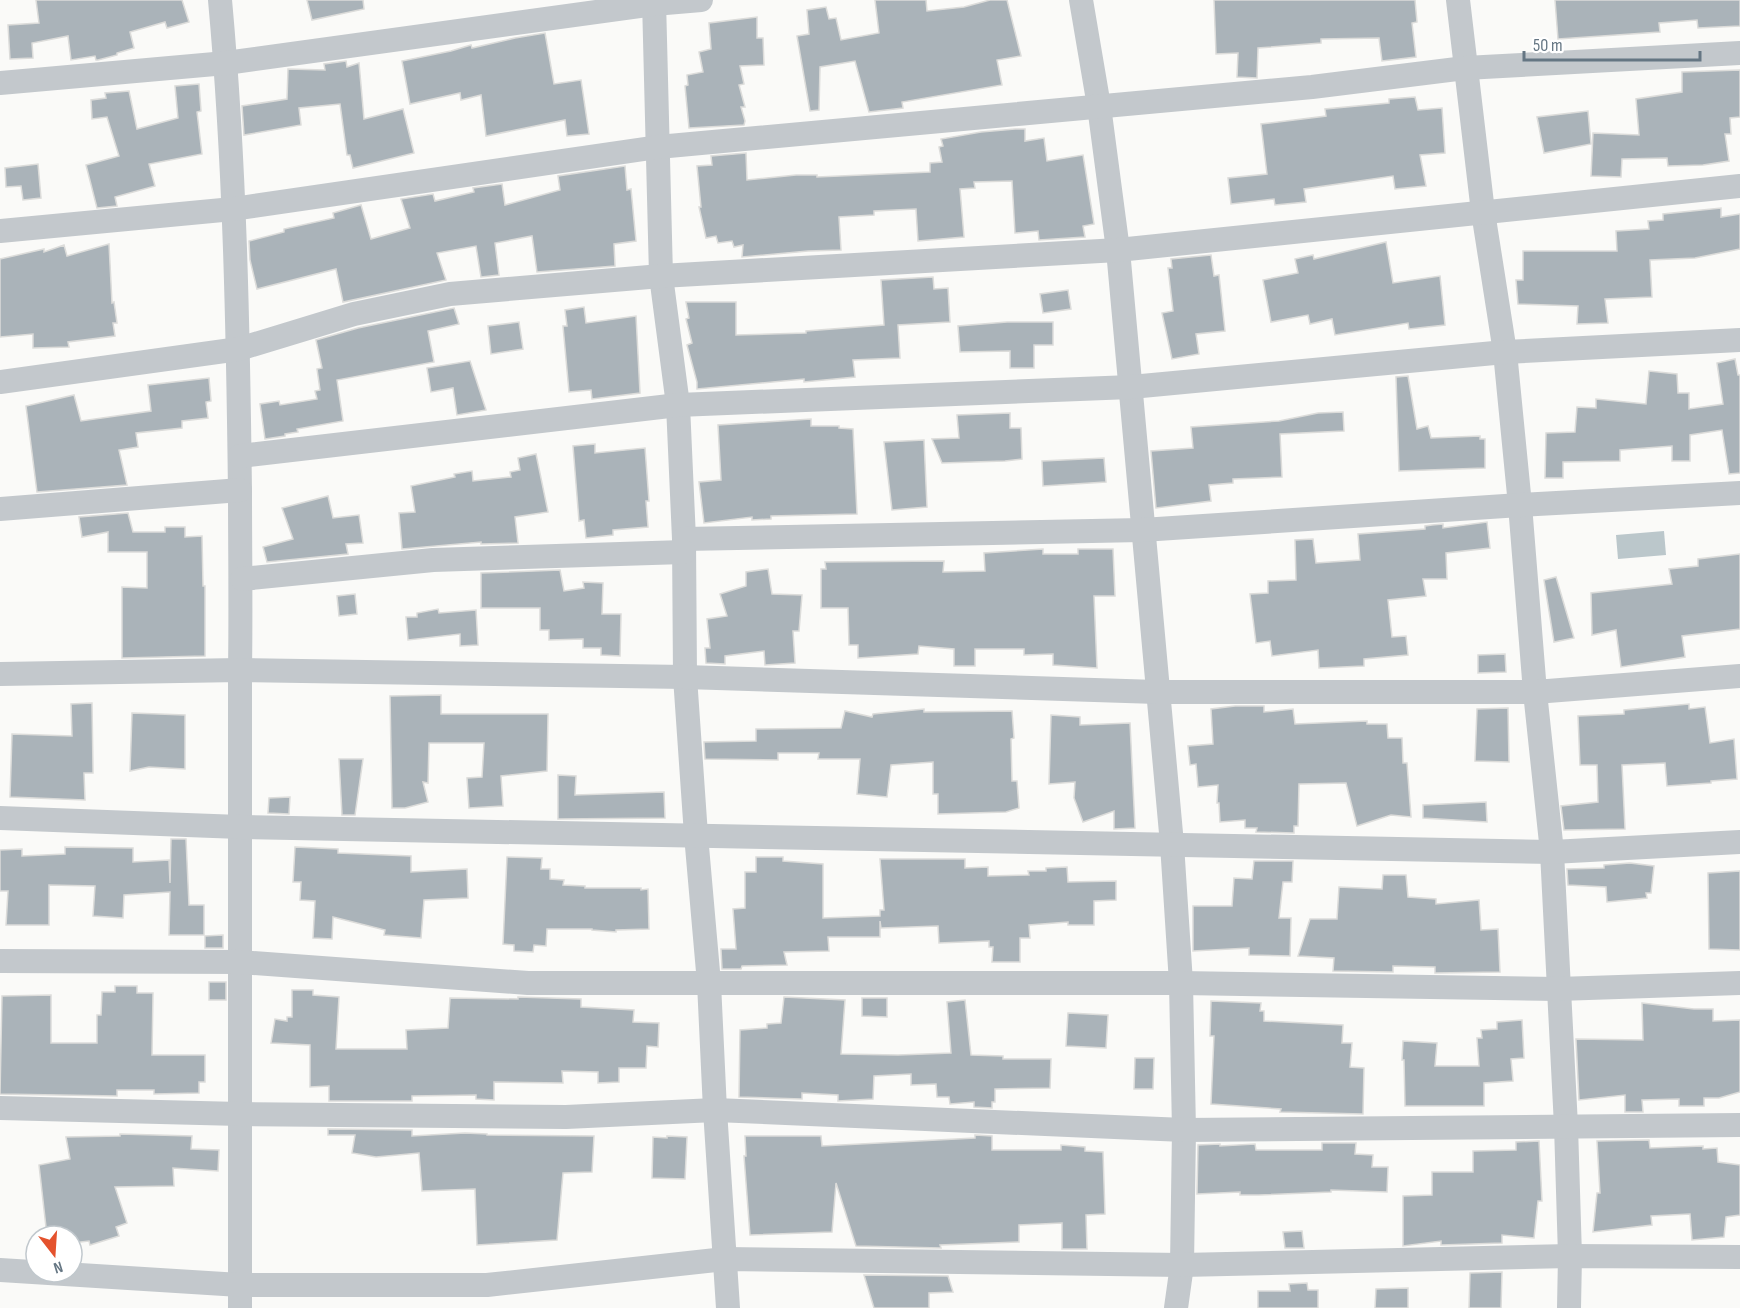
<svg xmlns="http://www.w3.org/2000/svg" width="1740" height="1308" font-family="'Sofia Sans Condensed',sans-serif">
	<rect width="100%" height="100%" fill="#fafaf8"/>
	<path fill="#bbc7cb" d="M1664,531L1666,555L1618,559L1616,535Z"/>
	<g fill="#aab3b9" stroke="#dcdcda" stroke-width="1.5">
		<path d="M36,0H182L189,22L167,28L165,22L130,32L134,48L117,53V55L98,60H96L95,56L71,60L68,36L32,43L33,58L10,59L8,25L39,23Z"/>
		<path d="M307,0H363L364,9L312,20Z"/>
		<path d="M875,0H926L927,11L964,7L990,0H1007L1021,56L997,60L1002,85L902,102L903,108L869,112L855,61L820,67L819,110L810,111L797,36L809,34L807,10L826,7L829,19L836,18L841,40L879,33Z"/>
		<path d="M1214,0H1415L1417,22L1412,23L1416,57L1382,61L1379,38L1321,39V43L1258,48L1257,78L1237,77L1238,53L1216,54Z"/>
		<path d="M1555,0H1740V26L1698,28L1697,20L1659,23L1660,32L1558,39Z"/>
		<path d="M757,17V38H763L764,65L740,66L744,84L739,85L745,107H741L745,121L744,125L689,128L685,86L688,85L687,75L703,72L699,52L711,49L709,23Z"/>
		<path d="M545,33L554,84L581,80L589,134L567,136L565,120L486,136L481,95L461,100L460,93L410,104L402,61L451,51L471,45L472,48L515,38Z"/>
		<path d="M346,61L347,67L359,63L364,119L403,109L414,153L353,168L350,155H347L340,104L299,108L301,125L244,135L242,106L287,99L288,69L325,70L324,64Z"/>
		<path d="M1740,70V117L1730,118L1731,134H1725L1729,161L1703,165L1668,166L1667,158L1622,159L1621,177L1591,176L1593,133L1639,135L1636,99L1682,92V72Z"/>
		<path d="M199,84L201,111L197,112L202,154L149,164L155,186L115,197L117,206L97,208L86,165L119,156L107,117L92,119L91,100L106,98L105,93L129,91L137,129L178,118L175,86Z"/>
		<path d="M1415,97L1418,110L1442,108L1445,153L1420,155L1426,186L1395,189L1393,176L1304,189L1306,202L1275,205L1274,199L1231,204L1228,178L1267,174L1261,124L1326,116L1325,109L1389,103V99Z"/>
		<path d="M1588,111L1591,144L1544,153L1537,117Z"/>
		<path d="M1015,129H1025V141L1044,138L1047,161L1083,155L1094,224L1083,226L1085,237L1039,240L1038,231L1015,233L1012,181L974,182L975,188L960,189L964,237L918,241L916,209L874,211V215L839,217L841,250L808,251L742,257L743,245L734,247L732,241L718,243L716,236L706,238L699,207H701L697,166L712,165L711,156L746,153L747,180L796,175H817V177L930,172V163L942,162L939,147L943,146L941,139L981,132Z"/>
		<path d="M38,164L41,198L23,200L21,186L6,187L5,168Z"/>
		<path d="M625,166L627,190L631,189L636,241L614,244L615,266L537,272L532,236L495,243L499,275L481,277L476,246L437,253L446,280L343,302L336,269L257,289L250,260L249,241L284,232V229L334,218L333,213L361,205L371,239L410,228L401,199L433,194L435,201L474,192L473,188L502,184L505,205L560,190L558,176Z"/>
		<path d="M1721,208V217L1740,214V249L1695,258L1650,260L1652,297L1605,299L1608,323L1577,324L1578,306L1518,304L1516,280H1523V251H1617L1616,231L1649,229L1648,221L1663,220V214Z"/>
		<path d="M1386,242L1393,283L1440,276L1445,325L1409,329L1408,323L1335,335L1332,319L1310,324L1308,315L1271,322L1263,280L1298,273L1295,259L1313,255L1314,259Z"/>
		<path d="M109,244L112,303L114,302L117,323H113L115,336L68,342L69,347L33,348V334L0,337V259L44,249V252L64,245L67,256Z"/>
		<path d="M1211,255L1214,276L1219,275L1225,331L1196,334L1199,354L1172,359L1162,313L1173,311L1168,268H1172L1171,259Z"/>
		<path d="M933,277L934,289L948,288L950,322L898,325L900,358L853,360L855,377L804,382V379L697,389V382L687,345L692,343L686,319L689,318L686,302H736V335L806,333V331L884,325L881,280Z"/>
		<path d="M1068,290L1071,309L1043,313L1040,294Z"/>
		<path d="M584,307L586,323L636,316L640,393L592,399L591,390L569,392L563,326H567L565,310Z"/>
		<path d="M454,308L459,324L428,331L434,362L337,380L343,421L297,429L298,432L285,434V436L265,439L260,404L279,401L280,405L317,399L315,391L320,390L317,369L322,368L316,340L358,328Z"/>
		<path d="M519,322L523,349L491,354L488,326Z"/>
		<path d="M1007,322H1053V345H1034V368H1010V351L960,352L958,326Z"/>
		<path d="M1735,359L1738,375H1740V473L1729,474L1722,430L1690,435V461H1672V446L1620,450V461L1563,462V478H1545L1546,433L1575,432L1577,407L1596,408V399L1646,404L1649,371L1677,374L1678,393H1689V409L1723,404L1717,363Z"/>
		<path d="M470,361L486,410L457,415L453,388L431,392L427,368Z"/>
		<path d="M1408,376L1417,429L1428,426L1431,438L1480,436V439H1485V468L1399,471L1396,377Z"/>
		<path d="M209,378L211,401L206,402L208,418L182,421V428L136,433L138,447L119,450L127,485L37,492L26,406L74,395L81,421L151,411L148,385Z"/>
		<path d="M1343,412L1344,431L1280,434L1282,477L1233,479V483L1209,485L1211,501L1156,508L1151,451L1193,448L1191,427L1279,421L1318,413Z"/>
		<path d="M1010,413V428H1021L1022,459L1005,461L942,463L932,439L959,438L957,415Z"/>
		<path d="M811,419V426H839V428L853,429L857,514L771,516V519L752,520V517L704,523L699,482L721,480L718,425Z"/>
		<path d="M924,440L927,507L892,510L884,442Z"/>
		<path d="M595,444V453L645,448L649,501H646L648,527L613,530V535L586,538L584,520L579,521L573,446Z"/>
		<path d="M536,454L548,512L515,517L518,543L481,544V542L402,549L399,513L415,512L411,486L455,477L454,474L472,471L473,481L511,477L510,472L520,470L518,458Z"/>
		<path d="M1104,458L1106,482L1043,486L1042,461Z"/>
		<path d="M328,496L333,518L359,515L363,543L346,544L348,554L267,562L263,547L293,539L282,508Z"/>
		<path d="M128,513L133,532H165V527H185V537L202,536L203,586H205V656L122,658V587L147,588V552H108V532L82,537L79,517Z"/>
		<path d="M1487,522L1490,548L1446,553L1447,579H1423L1426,596L1388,600L1392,637L1406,636L1408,655L1364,659V666L1319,668L1318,650L1272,656L1270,641L1256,643L1250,594L1268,593V581L1296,580L1295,540L1313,539L1316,563L1360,560L1358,534L1425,529V526L1432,525L1443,524V528Z"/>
		<path d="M1043,549V554H1078V549H1113L1115,596H1094L1097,668L1053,665V654L1024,655V649H975V666H954V649L919,646L918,654L858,658V645H849L848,608H821V569H826L825,562L944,561L943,572L985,571L984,553Z"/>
		<path d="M1740,554V629L1682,636L1685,657L1621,667L1616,630L1592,635L1591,593L1672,584L1669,569L1698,566V559Z"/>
		<path d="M768,569L772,594L802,595L799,631H793L795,663L765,665L764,651L725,656V664L706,663L705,648H710L707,619L727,616L720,594L746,586V572Z"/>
		<path d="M560,570L564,591L584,588L583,582L603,583L602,614H621L620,656L601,655V648H583V639L549,640V630H540V608H481V573Z"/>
		<path d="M1556,577L1574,638L1554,642L1544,580Z"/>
		<path d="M355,594L357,614L339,616L337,596Z"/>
		<path d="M438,609L439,613L476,610L478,645L460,646V634L408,640L406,617H417V613Z"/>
		<path d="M1505,654L1506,672L1478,673V655Z"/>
		<path d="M441,695V714H548L547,771L501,776L503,806L469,808L467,778L482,777L484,743H429L428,783L423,782L428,802L405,808H392L390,696Z"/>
		<path d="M92,703L93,769V773H84L85,800L10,797L12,734L72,736L71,704Z"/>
		<path d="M1689,704V709L1705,707L1710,743L1734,739L1737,779L1711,781V783L1667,786L1665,763L1622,765L1625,829L1564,830L1561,806L1598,802L1597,765H1580L1578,716L1624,714V710Z"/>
		<path d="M1235,706H1264V712L1293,709L1295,724L1367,721V724H1387L1388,738H1402L1403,763H1407L1411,817L1391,815L1357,826L1346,783L1299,784L1298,826H1294V833L1256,832L1257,828H1245V820L1220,822L1219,803H1217L1218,785L1198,787L1196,764L1190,765L1188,746L1213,744L1211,709Z"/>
		<path d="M1508,708L1509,762L1475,761L1477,709Z"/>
		<path d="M924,709V712L1012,711L1014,738L1011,739L1012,781H1017L1019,808L1006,812L938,814V794H933V762L891,765L887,797L857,794L860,759H818L819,753H778V760L705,759L704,742L756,741V729L841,728L845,711L872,717L873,714Z"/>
		<path d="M132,713L185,715V769L149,767L130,771Z"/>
		<path d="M1051,715L1080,717V725L1130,723L1135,828L1114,829V811L1083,822L1074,798L1075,782L1049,784Z"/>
		<path d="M339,759H363L355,815H342Z"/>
		<path d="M558,775L576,776L575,795L664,792L665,818L558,819Z"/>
		<path d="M290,797L289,814L268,813L269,798Z"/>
		<path d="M1486,802L1487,822L1423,818V805Z"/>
		<path d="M171,839H186L189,905H204V935H169L170,892L124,895L123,918L93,916L95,886L49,885V925H6L8,891H0V850L22,849V856L65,854V847L133,848V862L169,860L170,883Z"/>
		<path d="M295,847L338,849V853L411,856V872L467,869L468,898L424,900L421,938L384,935L385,930L333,917L332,939L313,938L315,901L300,900L301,882H293Z"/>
		<path d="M507,857L542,858L541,869H550V879L564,880L563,885L585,886V888H641V890L648,889L649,929L616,930V932L592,930V929H547L546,946L534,945L533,952L514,951V945L503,944Z"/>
		<path d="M756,857H783V861L823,864V918L880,916V910H884L880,859H965V868L988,867V876L1029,875L1028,871H1046V868L1067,867L1068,882L1116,881V900L1094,901V925H1068V922L1029,925L1030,938H1020V962H992L993,947H989V941L939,943L938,926L881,928L880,921V937H828L829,951L784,952L787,965L742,966L741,969H722L721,949H736L733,909L745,908V872H756Z"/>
		<path d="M1254,861H1293L1292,882H1283L1279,918H1291L1290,956L1249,955V948L1193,951V906H1232L1234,878L1252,879Z"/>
		<path d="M1630,863L1654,866L1651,893H1646L1647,898L1607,902L1606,887L1568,885L1567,869L1604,868V865Z"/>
		<path d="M1740,871V950L1709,949L1708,873Z"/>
		<path d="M1383,875H1406L1408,897L1436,899V904L1479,900L1481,930L1498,929L1500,972L1435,973V967L1393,966V972L1333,971L1334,958L1298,956L1310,919H1337L1339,887L1382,889Z"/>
		<path d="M223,935V948H205V936Z"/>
		<rect x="209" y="982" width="17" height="18"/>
		<path d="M115,986H137V993H153L152,1055H205V1082H199V1093L154,1094V1090H117V1096L0,1094L2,996L51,995V1043H97V1015H101L102,992H115Z"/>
		<path d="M292,990H313V995L339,997L336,1049H407L406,1030L448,1028L450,998L518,999V997L581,999V1007L634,1010L633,1022L659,1023L658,1047L647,1046L646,1068H619V1082L598,1083V1072L562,1071L563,1083L494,1082V1100L476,1099V1095L412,1096V1101H329V1086L310,1087V1045L271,1043L275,1019L287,1021V1017H292Z"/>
		<path d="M784,997L845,1000L841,1054L898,1055L951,1053L947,1002L965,1000L971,1055L1003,1056V1059H1051L1050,1088L995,1089V1102H992V1108L974,1107V1102L950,1104L949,1097H937L936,1084L911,1085V1074L874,1076L873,1099L838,1101V1095L802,1093V1099L739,1097L740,1030L767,1028V1024L781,1023Z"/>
		<path d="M862,998H887V1017L862,1016Z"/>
		<path d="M1211,1001L1261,1003L1260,1011H1264V1021L1343,1025L1342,1043H1352L1350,1067L1364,1068L1363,1114L1280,1112L1281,1109L1211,1104L1214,1036H1210Z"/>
		<path d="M1642,1003L1694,1009H1713V1021L1740,1020V1092L1719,1098H1704V1106H1679V1099L1642,1100L1643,1112H1625V1095L1579,1100L1576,1039L1643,1040Z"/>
		<path d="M1068,1013L1108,1015L1106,1048L1066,1046Z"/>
		<path d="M1522,1020L1524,1058L1511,1059L1513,1081L1484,1083V1106H1405L1404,1060H1402L1403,1041L1437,1043L1435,1066H1479L1477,1038H1482L1481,1030L1497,1029V1022Z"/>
		<path d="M1135,1058H1154L1153,1089H1134Z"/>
		<path d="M328,1129L412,1130V1136L465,1133L487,1134V1135L594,1136L592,1172L563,1173L557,1240L477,1245L475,1189L422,1191L419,1153L376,1157L352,1153L355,1135H328Z"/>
		<path d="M120,1134L192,1136L191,1149L219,1150L218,1171L173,1168L174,1186L115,1187L127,1223L116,1227L119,1236L90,1245L89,1241L72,1243V1236H47L39,1165L70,1159L66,1137L120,1136Z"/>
		<path d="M975,1135L992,1136V1150H1061V1145L1085,1147V1151L1103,1152L1105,1214L1086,1215L1087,1249H1062V1223L1019,1225V1242L940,1245L941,1248L856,1246L836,1183L832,1232L750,1235L744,1156H746L745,1136H821L822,1146L975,1138Z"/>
		<path d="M667,1136L687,1137L685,1179L652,1178L653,1137L667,1138Z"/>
		<path d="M1649,1140L1650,1148L1703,1146V1149L1717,1148L1718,1162L1740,1165V1215L1726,1217L1724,1237L1692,1240L1690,1214L1651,1216L1652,1225L1593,1232L1597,1193H1600L1597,1141Z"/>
		<path d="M1539,1141L1542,1201H1538L1534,1238L1502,1235V1243L1441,1245V1241L1403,1246V1196L1432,1195V1172H1473V1151L1516,1150V1142Z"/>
		<path d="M1322,1143H1356L1355,1154L1373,1155L1372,1167H1388L1387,1192L1331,1190V1192L1259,1195H1240V1192L1197,1194L1198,1145L1220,1144V1146L1255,1144L1256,1150H1322Z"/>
		<path d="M1302,1231L1304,1248H1285L1283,1232Z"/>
		<path d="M1502,1272L1501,1308H1469L1470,1273Z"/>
		<path d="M864,1275L948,1276L953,1292L929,1293V1308H874Z"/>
		<path d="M1307,1283L1308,1290H1318V1308H1258V1291H1290L1289,1284Z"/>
		<path d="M1408,1288V1308H1375L1376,1289Z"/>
	</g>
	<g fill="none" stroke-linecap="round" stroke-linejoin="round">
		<g stroke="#c3c8cc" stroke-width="24">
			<path d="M220,0C235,164 238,328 240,492C240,551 241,610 240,670V1308"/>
			<path d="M654,0L661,276L678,405L684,539L685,677L696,835L709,983L715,1110L728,1308"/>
			<path d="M1081,0L1099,106L1118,250L1172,844L1181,983L1184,1130L1182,1265L1176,1308"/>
			<path d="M1458,0L1483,212L1505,352L1520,505L1535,692L1552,852L1566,1126L1570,1256L1569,1308"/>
			<path d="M0,83L226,63L654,4L701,0"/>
			<path d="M0,231L233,209L658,147L1312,87L1465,68L1740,53"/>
			<path d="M0,382L239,349L354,314L450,294L661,276L1118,250L1740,186"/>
			<path d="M240,456L678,405L1131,387L1505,352L1740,340"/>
			<path d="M0,509L240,490"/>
			<path d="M684,539L1142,530L1520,505L1740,493"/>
			<path d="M242,579L433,560L684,552"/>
			<path d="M0,674L240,670L685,677L1157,692H1535L1740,676"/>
			<path d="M0,818L240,827L1552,852L1740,842"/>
			<path d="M0,961L240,962L528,983H1181L1558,989L1740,983"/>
			<path d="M0,1108L240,1114L566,1117L715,1110L1184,1130L1740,1125"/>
			<path d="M0,1270L240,1285H487L725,1259L1182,1265L1570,1256L1740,1257"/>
		</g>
	</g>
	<g transform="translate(54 1254) rotate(163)"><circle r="28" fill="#ffffff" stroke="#c1c8cd" stroke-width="1.5"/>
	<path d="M0-4.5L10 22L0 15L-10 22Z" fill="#e4522d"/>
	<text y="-9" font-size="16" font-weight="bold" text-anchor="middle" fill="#657683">N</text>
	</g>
	<path d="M1524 51v9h176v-9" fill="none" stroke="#657683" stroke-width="3"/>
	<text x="1533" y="51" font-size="18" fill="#657683" stroke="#ffffff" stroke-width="4.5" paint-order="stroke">50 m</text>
</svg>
